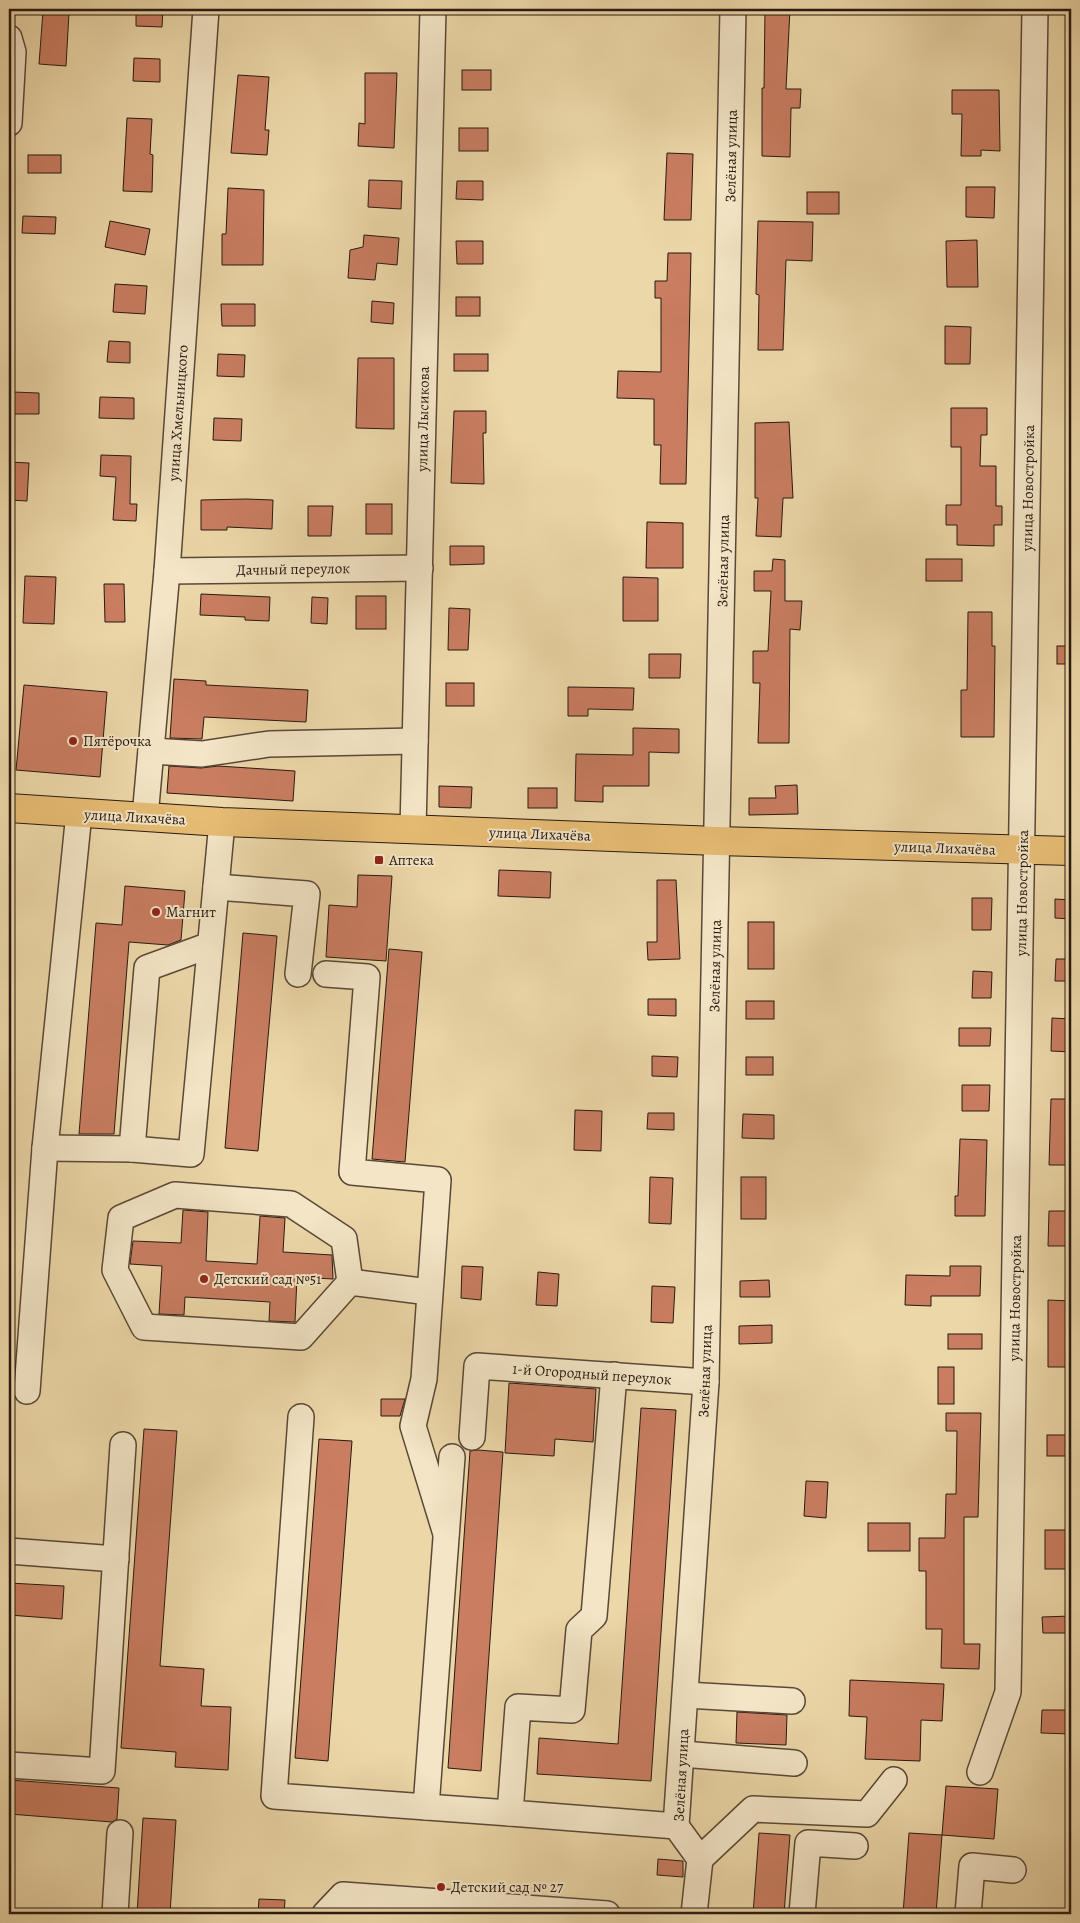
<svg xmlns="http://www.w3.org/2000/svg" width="1080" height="1923" font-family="Alegreya,serif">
	<rect width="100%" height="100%" fill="#ecd7a8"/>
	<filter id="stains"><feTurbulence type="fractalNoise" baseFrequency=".004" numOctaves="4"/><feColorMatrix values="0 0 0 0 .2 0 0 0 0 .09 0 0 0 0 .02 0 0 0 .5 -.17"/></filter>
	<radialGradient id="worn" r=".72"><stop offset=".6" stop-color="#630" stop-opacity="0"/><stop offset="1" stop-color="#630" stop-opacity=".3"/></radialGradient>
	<g fill="#c97d61" stroke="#281911">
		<path d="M136,9H163L162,27L136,26Z"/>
		<path d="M765,9H790L786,89H801L800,108H791L790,157L762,156V88H764Z"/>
		<path d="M43,11L69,13L66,66L39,64Z"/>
		<path d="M134,58L160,59V82L133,81Z"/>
		<rect x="462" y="70" width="29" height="20"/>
		<path d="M365,73H397L394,148L358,146L359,123L365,124Z"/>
		<path d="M238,75L269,77L265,130H269L267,155L231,153Z"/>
		<path d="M952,90H999L1000,151L981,150V156H961L962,114H952Z"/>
		<path d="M127,118L152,119L150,154L153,155L152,192L123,191Z"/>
		<rect x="459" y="128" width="29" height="23"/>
		<path d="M667,153L693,154L691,220H664Z"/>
		<rect x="28" y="155" width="33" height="18"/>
		<path d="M369,180L402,181L401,209L368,207Z"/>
		<path d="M457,181H483V200L456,199Z"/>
		<path d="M966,187H995L994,218L966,217Z"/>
		<path d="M228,188L264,190L263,265H222V234H226Z"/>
		<rect x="807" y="192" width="32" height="22"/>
		<path d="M23,216L56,217L55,234L22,233Z"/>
		<path d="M110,221L150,229L145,255L105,247Z"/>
		<path d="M758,221L813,222L812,261L786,260L783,350H758L759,295L756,294Z"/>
		<path d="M364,235L399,238L397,265L377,263L375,280L348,278L350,250L363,247Z"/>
		<path d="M977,240L978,287H947L946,241Z"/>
		<path d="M456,241H483V264H457Z"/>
		<path d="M668,253H691L686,484H660L661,445H654V399L617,398L618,371L661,372V298H655V281H667Z"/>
		<path d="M115,284L147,286L145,314L113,312Z"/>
		<rect x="456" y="297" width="24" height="19"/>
		<path d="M372,301L394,303L393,324L371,322Z"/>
		<path d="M221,304H255V326H222Z"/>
		<path d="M945,326L971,327L970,364H945Z"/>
		<path d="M109,341L130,342V363L107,362Z"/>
		<path d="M218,354L245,355L244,377L217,376Z"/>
		<rect x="454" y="354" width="34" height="17"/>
		<path d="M358,358H394V429L356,428Z"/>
		<path d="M13,392L39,393V414H12Z"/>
		<path d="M100,397L134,398V419L99,418Z"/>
		<path d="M951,408H987V435H981L980,466H996V506H1002V525H994V546L957,545V525H946V505H961V447H951Z"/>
		<path d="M454,411H486V433H483L484,484L451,483Z"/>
		<path d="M214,418L242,419L241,441L213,440Z"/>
		<path d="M789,422L793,498H783L781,537L756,536L758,498H755V423Z"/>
		<path d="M101,455L131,456L130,504H137L136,521L113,520L116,477L100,476Z"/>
		<path d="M9,462L29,463L27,501L9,500Z"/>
		<path d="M246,499L273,500L272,529L227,527V530H201V500Z"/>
		<rect x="366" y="504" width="26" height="30"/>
		<path d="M308,506H333L331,536H308Z"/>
		<path d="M647,522L683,523V568H646Z"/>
		<path d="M450,546H484V564L450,565Z"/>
		<path d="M773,559L785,560V601H802L800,630L790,629L789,743H758L760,683H753V651H768L771,591H754V571H772Z"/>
		<rect x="926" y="559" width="36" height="22"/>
		<path d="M25,576L56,577L54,624L23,623Z"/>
		<path d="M623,577L658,578V621H623Z"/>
		<path d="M104,584H124L125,622H105Z"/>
		<path d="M201,594L270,597L269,621L245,620V617L200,615Z"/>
		<rect x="356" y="596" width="30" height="33"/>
		<path d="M312,597L328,598L327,624L311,623Z"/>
		<path d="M449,608L470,609L468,650H448Z"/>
		<path d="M968,612H992V646H995L994,737H961V690H967Z"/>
		<rect x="1057" y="646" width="14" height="18"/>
		<path d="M649,654H681L680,678H649Z"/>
		<path d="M174,679L206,681V685L308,690L306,722L204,717L202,739L170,738Z"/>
		<rect x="446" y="683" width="28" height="23"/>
		<path d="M24,685L107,692L100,777L16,770Z"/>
		<path d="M568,687L634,688L633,710L588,709V716H568Z"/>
		<path d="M633,728L679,729V753L649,752V786H603V802L575,801L576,754L633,755Z"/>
		<path d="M169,766L201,768L218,766L295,771L293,801L167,793Z"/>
		<path d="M797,785L798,814L749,815V798H776L775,786Z"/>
		<path d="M439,786L472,787L471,808L439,807Z"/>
		<rect x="528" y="788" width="29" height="20"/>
		<path d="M499,870L551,872L550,898L498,896Z"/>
		<path d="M358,875L392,876L386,961L326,957L329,905L357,907Z"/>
		<path d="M657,880H676L680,959L648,960L647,942H657Z"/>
		<path d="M125,886L185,891L181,940L168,945L129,942L114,1134H79L96,923L122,925Z"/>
		<path d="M972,898H992L991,930H972Z"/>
		<path d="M1055,899L1071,900V919L1055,918Z"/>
		<rect x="748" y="922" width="26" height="47"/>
		<path d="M243,933L277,936L258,1151L225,1148Z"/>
		<path d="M389,949L422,952L405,1162L372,1159Z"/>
		<path d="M1056,959H1071V981H1055Z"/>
		<path d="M973,971L992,972L991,998H972Z"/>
		<path d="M648,999H676V1016L648,1015Z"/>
		<rect x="746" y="1001" width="28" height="18"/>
		<path d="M1052,1018L1071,1019V1052L1051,1051Z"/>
		<path d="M959,1028H991L990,1046H959Z"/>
		<path d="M652,1056L678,1057L677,1077L652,1076Z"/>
		<rect x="746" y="1057" width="27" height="18"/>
		<path d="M962,1085H990L989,1111H962Z"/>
		<path d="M1051,1099H1069L1068,1144H1071V1165H1049Z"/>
		<path d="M575,1110L602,1111L601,1151L574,1150Z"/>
		<path d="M648,1113H674V1130L647,1129Z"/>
		<path d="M743,1114L774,1115V1139L742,1138Z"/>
		<path d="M960,1139L987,1140L985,1216H955V1196H958Z"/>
		<path d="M650,1177L673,1178L671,1224L649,1223Z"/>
		<rect x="741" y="1177" width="25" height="42"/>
		<path d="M183,1210L208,1212L206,1261L257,1264L260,1216L285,1218L283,1252L332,1255L333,1279L297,1277L295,1322L269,1321L270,1302L185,1297L184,1315L159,1314L162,1266L130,1264L133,1241L181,1243Z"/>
		<path d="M1049,1211H1068L1067,1246H1048Z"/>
		<path d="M462,1266L483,1267L481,1300L461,1298Z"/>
		<path d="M950,1266H981L980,1296H931V1306L905,1305L906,1275L950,1276Z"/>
		<path d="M538,1272L559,1274L557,1306L536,1305Z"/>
		<path d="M769,1280L770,1297H740V1281Z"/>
		<path d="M652,1286L675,1287L673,1323L651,1322Z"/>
		<path d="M1048,1300L1071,1301V1367H1048Z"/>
		<path d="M772,1325V1343L739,1344V1326Z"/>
		<rect x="948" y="1334" width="34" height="15"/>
		<rect x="938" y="1367" width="16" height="37"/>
		<path d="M509,1383L596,1389L593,1442L555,1439L554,1456L505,1453Z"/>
		<path d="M381,1399H405L400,1416H381Z"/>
		<path d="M641,1408L676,1410L651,1781L537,1774L539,1738L618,1744Z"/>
		<path d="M946,1413H981L978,1517H964V1644H980L979,1669L941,1668L942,1629H926V1571H919V1538H945L946,1494H956L957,1431H946Z"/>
		<path d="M144,1429L177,1431L160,1666L204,1669L201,1706L231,1707L228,1770L175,1767L176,1752L121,1748Z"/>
		<rect x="1047" y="1435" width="24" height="21"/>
		<path d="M319,1439L352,1441L328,1761L295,1758Z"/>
		<path d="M478,1450L503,1452L481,1771L448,1768L470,1451Z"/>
		<path d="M806,1481L828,1482L826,1518L804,1516Z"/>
		<rect x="868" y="1523" width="42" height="28"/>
		<rect x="1045" y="1530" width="21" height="39"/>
		<path d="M9,1583L64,1586L62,1619L9,1615Z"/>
		<path d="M1071,1616V1633H1043L1042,1617Z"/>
		<path d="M850,1680L944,1684L942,1721L921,1720L920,1761L865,1759L867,1717L849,1716Z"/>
		<path d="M1042,1710H1071V1734L1041,1733Z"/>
		<path d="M737,1712L787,1715L786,1745L736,1743Z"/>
		<path d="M9,1780L119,1788L117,1819L112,1822L9,1814Z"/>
		<path d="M946,1786L998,1789L994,1839L942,1835Z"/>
		<path d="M143,1818L176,1820L170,1914H137Z"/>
		<path d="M759,1833L790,1835L784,1914H753Z"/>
		<path d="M909,1833L942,1835L936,1914H903Z"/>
		<path d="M658,1859L683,1861V1877L657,1875Z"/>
		<path d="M259,1899L285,1900L284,1914H258Z"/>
	</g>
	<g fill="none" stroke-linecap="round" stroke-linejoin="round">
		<g stroke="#594837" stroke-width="28">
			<g id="minor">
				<path d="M9,38L13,52L9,123"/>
				<path d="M167,571L420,568"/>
				<path d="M151,751L202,754L269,744L415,741"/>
				<path d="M145,817L167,571L206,9"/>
				<path d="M413,829L433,9"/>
				<path d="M216,887L307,894L298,974"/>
				<path d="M326,974L367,977L352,1172L438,1180L424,1379L413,1426L446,1534"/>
				<path d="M45,1148L132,1149L191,1154L222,822"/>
				<path d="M132,1149L147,968L210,945"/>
				<path d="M350,1282L301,1337L144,1327L115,1270L121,1218L175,1195L291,1204L344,1239L350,1282L429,1292"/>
				<path d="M614,1375L594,1616L579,1630L572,1710L518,1707L510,1813L676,1826"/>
				<path d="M27,1391L45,1148L79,813"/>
				<path d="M301,1417L274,1796L510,1813"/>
				<path d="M472,1437L477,1366L706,1382"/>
				<path d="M9,1551L116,1559"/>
				<path d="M686,1695L792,1701"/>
				<path d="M682,1754L794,1763"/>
				<path d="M9,1765L102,1771L123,1445"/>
				<path d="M980,1772L1008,1692L1035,9"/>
				<path d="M426,1807L452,1457"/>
				<path d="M700,1859L753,1809L867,1814L894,1780"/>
				<path d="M115,1914L120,1833"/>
				<path d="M325,1914L343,1895L607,1914"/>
				<path d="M694,1914L700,1859L676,1826L706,1382L733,9"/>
				<path d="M802,1914L808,1843L855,1846"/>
				<path d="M968,1914L972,1866L1013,1870"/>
			</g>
		</g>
		<g stroke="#281911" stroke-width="30">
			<path id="major" d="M9,808L222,822L717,841L1071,851"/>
		</g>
		<use href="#minor" stroke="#f3e5c6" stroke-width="25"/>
		<use href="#major" stroke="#e6bc74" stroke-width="28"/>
	</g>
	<g fill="#8f2418" stroke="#f3e5c6" stroke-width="2">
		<circle cx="73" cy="741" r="5"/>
		<rect x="374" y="855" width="10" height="10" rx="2.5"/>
		<circle cx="156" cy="912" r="5"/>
		<circle cx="204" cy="1279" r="5"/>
		<circle cx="441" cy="1887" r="5"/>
	</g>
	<g text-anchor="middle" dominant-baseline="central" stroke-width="4" stroke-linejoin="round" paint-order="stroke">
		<g font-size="15" fill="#281911" stroke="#f3e5c6">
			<text transform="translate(731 156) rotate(-89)">Зелёная улица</text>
			<text transform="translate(178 413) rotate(-86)">улица Хмельницкого</text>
			<text transform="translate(423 419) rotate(-89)">улица Лысикова</text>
			<text transform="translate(1028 488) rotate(-89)">улица Новостройка</text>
			<text transform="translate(723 561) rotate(-89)">Зелёная улица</text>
			<text transform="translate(293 569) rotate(-1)">Дачный переулок</text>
			<text transform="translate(135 817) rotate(3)">улица Лихачёва</text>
			<text transform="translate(540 834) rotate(2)">улица Лихачёва</text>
			<text transform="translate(945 848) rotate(2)">улица Лихачёва</text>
			<text transform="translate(1022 893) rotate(-89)">улица Новостройка</text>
			<text transform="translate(715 966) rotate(-89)">Зелёная улица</text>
			<text transform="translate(1015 1298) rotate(-89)">улица Новостройка</text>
			<text transform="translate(705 1371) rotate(-88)">Зелёная улица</text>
			<text transform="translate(592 1374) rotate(4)">1-й Огородный переулок</text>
			<text transform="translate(681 1775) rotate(-87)">Зелёная улица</text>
		</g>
		<g font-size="15" fill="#281911" stroke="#f3e5c6" text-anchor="start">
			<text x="83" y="741">Пятёрочка</text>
			<text x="389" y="860">Аптека</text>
			<text x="166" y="912">Магнит</text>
			<text x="214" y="1279">Детский сад №51</text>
			<text x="451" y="1887">Детский сад № 27</text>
		</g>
	</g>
	<rect width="1080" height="1923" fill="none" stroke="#ecd7a8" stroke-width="30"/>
	<rect x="10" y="10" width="1060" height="1903" fill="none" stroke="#281911" stroke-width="2.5"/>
	<rect x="15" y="15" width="1050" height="1893" fill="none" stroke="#281911"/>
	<rect width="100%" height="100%" filter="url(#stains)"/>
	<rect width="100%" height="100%" fill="url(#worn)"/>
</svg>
